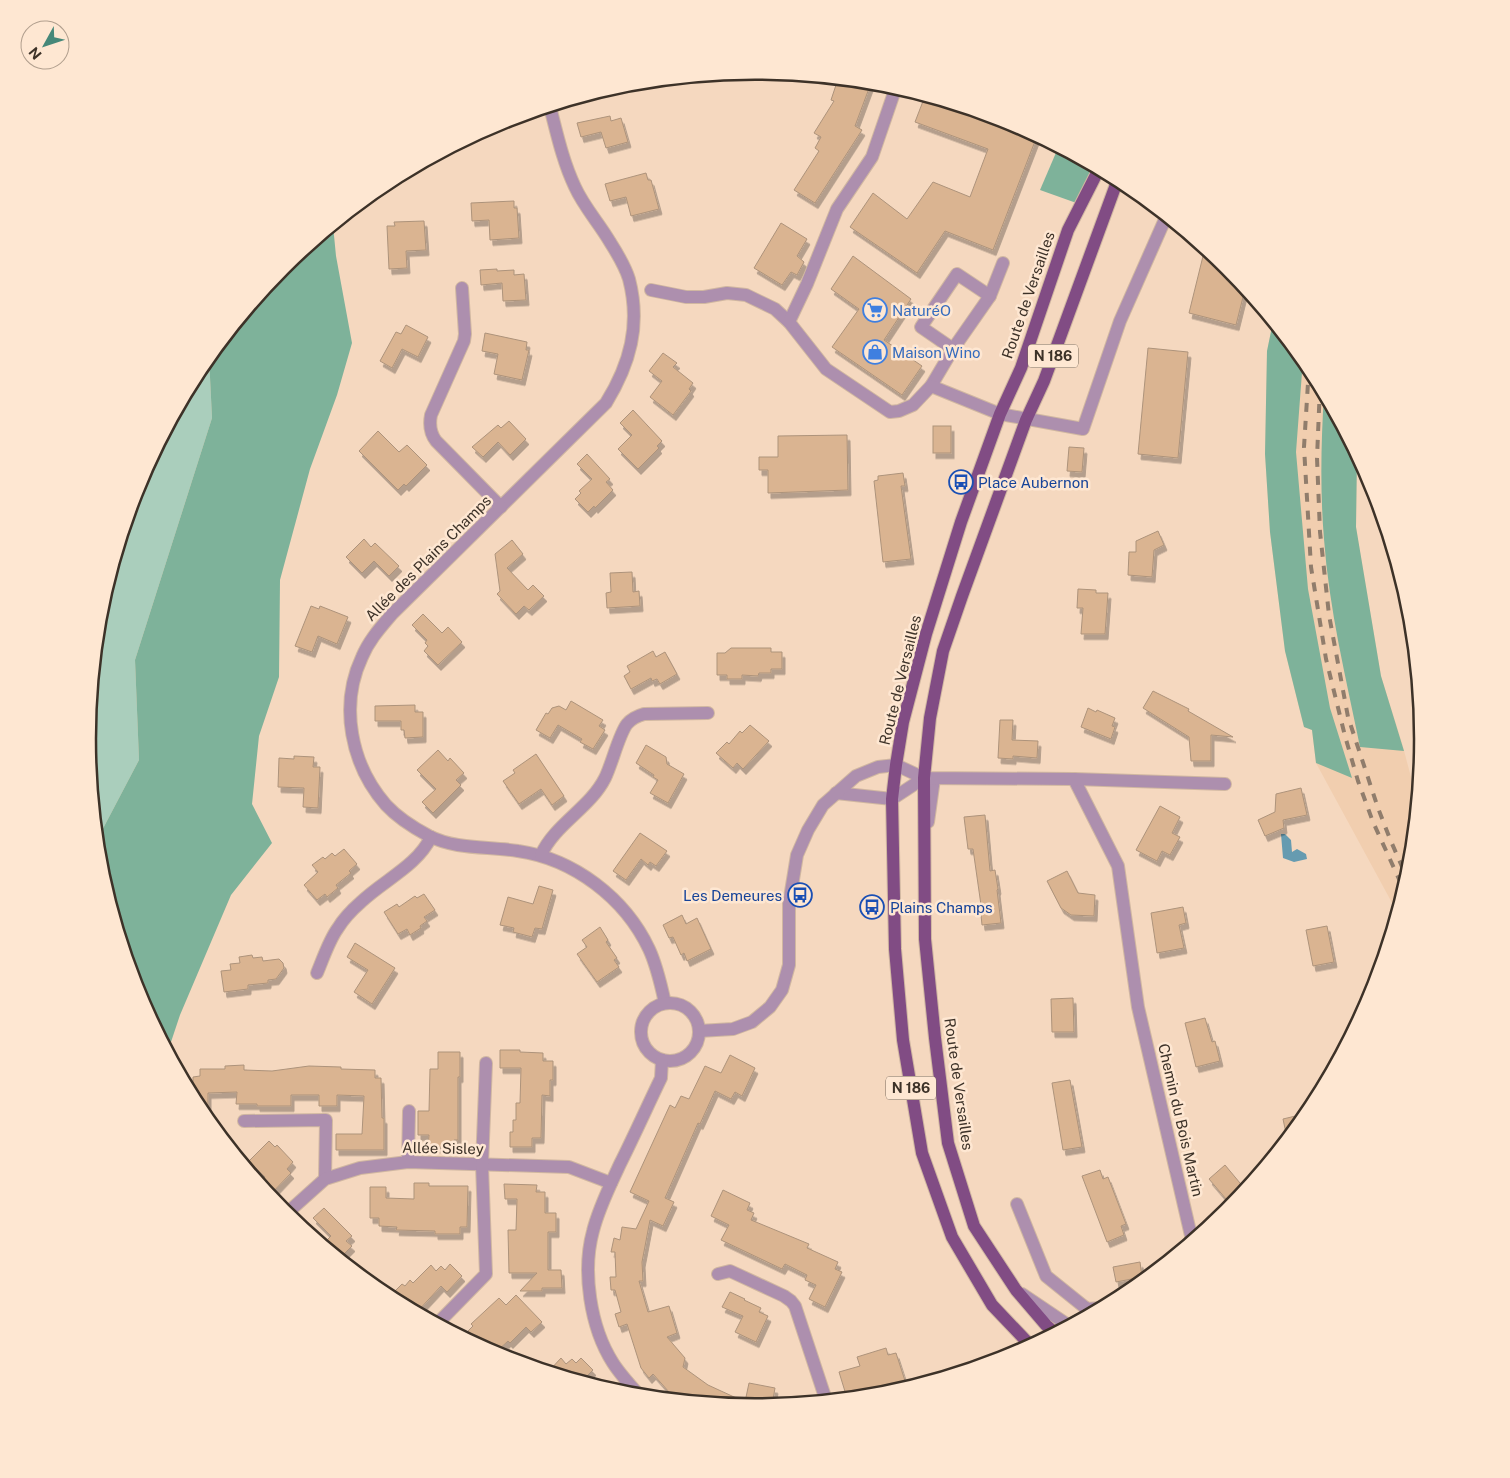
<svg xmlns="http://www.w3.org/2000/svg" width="1510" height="1478" font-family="'Public Sans',sans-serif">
	<defs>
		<filter id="shadow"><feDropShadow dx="3" dy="5.5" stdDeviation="0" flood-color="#0004"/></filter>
	</defs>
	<rect width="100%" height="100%" fill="#f5d8bf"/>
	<path fill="#f1ceaf" d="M1273,322L1310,368L1357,455L1356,527L1381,676L1402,743L1417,800L1410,870L1397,912L1316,763L1312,730L1304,727L1285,651L1270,532L1265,454L1267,351Z"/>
	<path fill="#aacebc" d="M209,357L212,418L135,660L139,760L97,840L87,739L100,608L138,483L200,368Z"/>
	<g fill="#7eb29a">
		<path d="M1058,148L1095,167L1082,205L1040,190Z"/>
		<path d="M333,225L336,256L352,343L337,395L310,469L280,580L279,677L259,736L252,804L272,843L231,895L180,1015L168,1051L138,994L100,869L97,840L139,760L135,660L212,418L209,357L283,267Z"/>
		<path d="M1273,322L1303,359L1296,452L1308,589L1330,708L1352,778L1316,763L1312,730L1304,727L1285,651L1270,532L1265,454L1267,351Z"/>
		<path d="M1324,394L1357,455L1356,527L1381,676L1404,751L1360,747C1346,678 1329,609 1324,539C1320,491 1321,443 1324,394Z"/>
	</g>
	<path fill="#669bb0" d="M1281,834H1285L1291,840L1292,852L1297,849L1306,854L1307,859L1294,862L1283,858Z"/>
	<g fill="#dab491" stroke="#ad937b" filter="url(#shadow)">
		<path d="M838,79L871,83L855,126L862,130L815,203L794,190L819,151L815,148L821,137L814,133L834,101L831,100Z"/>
		<path d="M925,96L1011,122L1037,136L993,250L945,231L917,273L850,227L873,193L907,219L933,182L970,197L988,149L915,122Z"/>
		<path d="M610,116L611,121L621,118L628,142L606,148L601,132L581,137L577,123Z"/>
		<path d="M646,173L648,180H651L659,209L631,216L626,197L610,201L605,184Z"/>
		<path d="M514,201V208H517L519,238L490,240L489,220L472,221L471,203Z"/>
		<path d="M424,221L426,250L406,251L407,268L389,269L387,226H395L394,222Z"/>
		<path d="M781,223L807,239L797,256L804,262L797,275L791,272L782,285L754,268Z"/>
		<path d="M1205,248L1227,267L1245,289L1236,325L1189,313Z"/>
		<path d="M853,256L911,299L884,340L922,366L902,395L832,347L859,309L831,289Z"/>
		<path d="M497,269V271L514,270V275L524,274L526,300L503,301L502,283L481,285L480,270Z"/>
		<path d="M406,325L428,337L418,357L402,349L392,368L380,361L396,332L401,334Z"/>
		<path d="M485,333L527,342L526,350H529L522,380L494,374L498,354L482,351Z"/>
		<path d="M1148,348L1188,352L1178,458L1138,454Z"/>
		<path d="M663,353L677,363L673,367L693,383L689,389L691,391L673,415L650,397L662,381L649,371Z"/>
		<path d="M633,410L662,441L657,446L659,448L638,469L618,449L632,435L620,423Z"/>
		<path d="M509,421L526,439L510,455L498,442L483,457L472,447L498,425L501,428Z"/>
		<rect x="933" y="426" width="18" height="27"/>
		<path d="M378,431L399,452L407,445L427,465L406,486L404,484L398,490L359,451Z"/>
		<path d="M847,435L848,490L768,493V470H759V457H778V436Z"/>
		<path d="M1069,447L1084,448L1082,472L1067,471Z"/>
		<path d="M587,454L610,479L606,482L613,490L595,508L594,506L588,512L575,499L581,493L579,491L592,479L577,464Z"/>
		<path d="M903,473L905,486H901L911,559L883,562L874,481L878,480V476Z"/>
		<path d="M1158,531L1164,545L1154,550L1152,577L1128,575L1129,552H1136V541Z"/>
		<path d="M364,539L371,547L375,543L399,566L389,576L374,561L362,573L346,557Z"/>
		<path d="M512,540L523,554L507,568L528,590L533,585L544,596L529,610L524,606L516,614L497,594L500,591L495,554Z"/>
		<path d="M632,572L633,592L639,591L640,606L607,608L606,593L611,592L610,573Z"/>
		<path d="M1078,589L1096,590V593H1108L1105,634H1081L1083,608H1077Z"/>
		<path d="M311,606L319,609L320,606L348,617L337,644L318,636L312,652L295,646Z"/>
		<path d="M423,614L442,633L448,627L462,642L438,665L424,651L428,646L425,643L427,640L412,625Z"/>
		<path d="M731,648H771V652H782V669H771V673H759L758,676L742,675V679H727V675H717V653H725Z"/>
		<path d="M653,651L656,657L665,652L677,674L660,684L657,679L652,681L651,678L631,689L624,676L630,672L627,666Z"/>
		<path d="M1153,691L1189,709L1188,711L1233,737L1211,735V761H1191L1189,737L1143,708Z"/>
		<path d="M571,701L603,720L599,726L605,730L593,749L580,742L582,739L558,725L550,738L536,730L546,713L548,714L552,708L559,706L566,710Z"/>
		<path d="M415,705V712H423V737L405,738L404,730H401V721H375V706Z"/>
		<path d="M1088,708L1096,712L1097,710L1115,718L1112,726L1115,727L1111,739L1081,727Z"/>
		<path d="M1000,720H1013L1012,740L1038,741L1037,758L1013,756V759L998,758Z"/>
		<path d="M750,725L769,741L743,769L737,763L733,768L716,753L727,742L729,744L740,731L742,733Z"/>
		<path d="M646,745L666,757L667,764L684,774L668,803L650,793L658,780L653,777L654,775L636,763Z"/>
		<path d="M438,750L448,761L450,758L464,773L456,780L461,785L433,813L422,802L436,789L417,770Z"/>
		<path d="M536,754L564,796L552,805L541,789L519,804L503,781L515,773L513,770Z"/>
		<path d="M294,756L314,757L313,767H320L318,808L303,807L304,788L278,787L279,758L294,759Z"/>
		<path d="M1301,788L1307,815L1283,820L1284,828L1265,836L1258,820L1275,812L1276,794Z"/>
		<path d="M1160,806L1180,817L1172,833L1180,837L1170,855L1162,851L1157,861L1136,850Z"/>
		<path d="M985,815L990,871L995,870L998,889L997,890L1001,923L982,925L980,905H981L973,849H968L964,817Z"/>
		<path d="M640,833L667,851L656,866L650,862L648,865L641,859L626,880L613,871Z"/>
		<path d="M344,849L357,864L349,871L351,873L336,885L338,888L327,897L325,894L317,900L304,885L318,872L312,865L323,857L325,859L332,853L335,856Z"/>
		<path d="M1067,871L1078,893L1095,895L1094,916L1071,915L1061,908L1047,881Z"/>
		<path d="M539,886L553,890L542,929L535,928L532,937L513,932L514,928L500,925L508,897L533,904Z"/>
		<path d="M424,894L435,910L424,917L427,921L420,926L421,928L410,935L407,929L398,934L384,912L397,904L399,907L415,896L417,898Z"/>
		<path d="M1183,907L1186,923L1179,925L1184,948L1157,953L1151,913Z"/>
		<path d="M682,915L686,924L697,918L711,949L687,961L684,953L681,955L673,937L669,938L663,925Z"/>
		<path d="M1327,926L1334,962L1313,966L1306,930Z"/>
		<path d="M600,927L608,940L606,942L617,958L614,960L619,967L597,982L577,954L587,947L582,940Z"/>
		<path d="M355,943L395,968L372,1004L354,992L368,970L347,957Z"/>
		<path d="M252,955L253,958L262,957L263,961L279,959L283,963L284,968L276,979L268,980V983L248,985V989L224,992L221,971L231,970L230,964L240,963L239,957Z"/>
		<path d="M1073,998L1074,1032H1052L1051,999Z"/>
		<path d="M1205,1018L1212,1042L1215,1041L1220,1061L1196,1067L1185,1023Z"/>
		<path d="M500,1050H520V1052L543,1053V1061H553V1080H550V1096L542,1095L541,1138H532V1147H510V1132H513V1120H516V1103H520L521,1068H500Z"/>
		<path d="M438,1052H460V1077H458V1140H454V1147H428L429,1135H418V1111H429L430,1069H438Z"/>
		<path d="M730,1055L755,1068L742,1096L735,1092L731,1099L715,1091L700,1124L698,1123L665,1198L674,1202L663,1226L650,1220L642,1262L643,1281H639L648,1312L669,1306L677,1333L667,1337L685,1358L683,1367L708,1385L745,1402L749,1383L775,1388L772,1405L755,1407L664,1398L669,1392L653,1374L649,1378L641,1368L627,1324L619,1327L615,1314L621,1312L615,1290H611L610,1277H616L615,1252H611L614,1238L620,1240L622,1227L636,1229L649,1201L630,1192L670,1105L675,1108L681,1096L689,1099L705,1066L721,1073Z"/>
		<path d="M244,1065V1070L272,1071L309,1066L341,1067V1069L375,1070V1078H381L382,1118H384V1150H336V1134H362L364,1096L337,1095V1106H319V1095H291V1106H257V1104H236L237,1092L208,1093V1120L200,1110L193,1097V1077L200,1076V1069H225V1066Z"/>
		<path d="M1070,1080L1082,1147L1063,1150L1052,1083Z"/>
		<path d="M1308,1113L1296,1128L1287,1138L1283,1119Z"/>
		<path d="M269,1141L275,1147L277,1145L293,1162L287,1169L291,1173L270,1195L260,1183L265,1177L249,1161Z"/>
		<path d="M1225,1165L1245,1189L1232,1206L1209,1179Z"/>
		<path d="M1100,1170L1103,1179L1108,1177L1126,1224L1121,1226L1124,1235L1107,1242L1082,1176Z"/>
		<path d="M414,1183H429V1186H468L467,1227H460V1234H435V1231L396,1230L397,1227L379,1226V1218H370V1187H386V1198L414,1199Z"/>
		<path d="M504,1184L537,1185L536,1192H545V1213H556V1232H548V1270H561L562,1288H542V1291H520L537,1273H509L508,1230H516L517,1199H505Z"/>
		<path d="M723,1190L750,1203L747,1210L754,1213L751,1220L809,1244L807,1248L838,1262L835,1269L842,1272L825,1307L809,1299L816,1285L805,1280L807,1275L785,1264L782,1269L721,1240L729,1225L711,1216Z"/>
		<path d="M324,1208L352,1236L346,1241L352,1246L340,1258L323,1244L331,1236L313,1218Z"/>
		<path d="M1140,1262L1142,1277L1116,1282L1113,1267Z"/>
		<path d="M450,1264L462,1276L447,1292L441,1286L417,1312L389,1297L402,1284L405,1286L410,1280L413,1283L431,1265L436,1271L441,1266L445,1270Z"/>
		<path d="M730,1292L745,1299L744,1300L761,1308L759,1312L768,1316L756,1342L735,1332L743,1316L722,1307Z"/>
		<path d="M516,1295L542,1322L531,1332L526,1327L510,1343L508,1341L495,1353L463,1336L473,1326L471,1324L499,1298L506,1305Z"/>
		<path d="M886,1348L888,1355L896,1353L907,1387L890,1392L887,1385L847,1398L839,1372L860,1366L857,1357Z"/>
		<path d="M561,1358L566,1364L572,1359L576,1363L581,1358L593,1370L582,1381L549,1371Z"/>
	</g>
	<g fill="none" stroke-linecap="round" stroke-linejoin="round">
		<g stroke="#d0b7a1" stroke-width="14">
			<g id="street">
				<path d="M550,107C557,134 563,162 575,187C584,207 599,223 610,242C617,253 625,266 629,279C641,325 630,364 606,403L392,614C381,627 369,640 362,657C339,706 351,765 386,805C398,818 414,828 429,836C457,850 488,846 518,851C574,859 625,898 649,949C657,966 661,985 665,1003"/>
				<path d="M462,288L465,334L464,341L431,415C429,425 430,433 436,441L501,507"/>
				<path d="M651,290L686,297H704L727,293L746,295L775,309L789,322L826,369L890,412L899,411L913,405L931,386L953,349L990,296L1003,263"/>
				<path d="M789,322L807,284L837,209L872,157L896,87"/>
				<path d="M953,349L921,327L957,274L990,296"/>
				<path d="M931,386L1000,414L1083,429L1120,321L1166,217"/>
				<path d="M1074,779L1118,866L1138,1007L1192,1240"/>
				<path d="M836,793L892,799L924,778"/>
				<path d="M928,822L934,779"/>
				<path d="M541,855C555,824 590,808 605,778C612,764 619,734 627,724C632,718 637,716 644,714L708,713"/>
				<path d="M317,973C323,959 329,940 338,928C344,918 353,909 361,902C384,880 417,866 431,837"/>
				<circle cx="670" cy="1032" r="29"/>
				<path d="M699,1031L733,1029L752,1022L770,1007L782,990L789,965V904L797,855L808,830L823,805L856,776L878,767L896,765L924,778L1074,779L1225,784"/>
				<path d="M244,1121L326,1120L325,1179"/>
				<path d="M408,1162L409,1111"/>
				<path d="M1017,1204L1046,1276L1087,1309L1100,1308"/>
				<path d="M286,1214L325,1179L360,1168L408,1162L569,1167L611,1183"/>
				<path d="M718,1274L730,1271L784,1296L791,1301L795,1306L826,1400"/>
				<path d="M1022,1294L1068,1325"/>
				<path d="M438,1323L486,1274L482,1165L486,1063"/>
				<path d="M620,1392L628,1383"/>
				<path d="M639,1395C630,1385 620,1374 613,1363C590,1327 582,1271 593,1231C599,1207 610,1186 620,1164C634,1136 647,1107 661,1078L662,1060"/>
			</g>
		</g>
		<g stroke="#d0b7a1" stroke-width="14">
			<g id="primary">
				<path d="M1054,1332L1046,1325L1016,1290L974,1226L948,1143L935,1038L925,939L924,778L930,718L943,651L962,596L1026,420L1044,381L1118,179"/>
				<path d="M1030,1345L992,1305L952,1237L922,1153L903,1040L895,949L892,799L896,765L903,722L926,634L961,522L1000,414L1021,368L1068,230L1099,169"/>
			</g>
		</g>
		<use href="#street" stroke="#ad8fae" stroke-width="12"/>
		<use href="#primary" stroke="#814c84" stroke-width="12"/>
		<g stroke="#907d6c" stroke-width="4" stroke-dasharray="9 9" stroke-linecap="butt">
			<path d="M1309,367L1304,447L1311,567L1320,622L1326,659L1345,736L1358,781L1373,822L1404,890"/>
			<path d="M1320,386L1317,458L1320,532L1329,615L1348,717L1378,808L1390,839L1407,878"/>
		</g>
	</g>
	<defs>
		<g id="supermarket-ring" transform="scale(1.25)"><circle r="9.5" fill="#fee7d2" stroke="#3f7fe0" stroke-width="1.5"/><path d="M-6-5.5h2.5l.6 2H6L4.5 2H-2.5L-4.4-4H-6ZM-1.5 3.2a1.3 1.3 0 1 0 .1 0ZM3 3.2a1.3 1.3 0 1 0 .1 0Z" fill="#3f7fe0"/></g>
		<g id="shop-ring" transform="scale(1.25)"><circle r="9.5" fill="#fee7d2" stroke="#3f7fe0" stroke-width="1.5"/><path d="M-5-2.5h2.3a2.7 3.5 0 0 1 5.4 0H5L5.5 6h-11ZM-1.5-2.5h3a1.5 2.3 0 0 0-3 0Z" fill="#3f7fe0"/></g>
		<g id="bus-ring" transform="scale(1.25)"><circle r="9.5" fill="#fee7d2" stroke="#1a4fb4" stroke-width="1.5"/><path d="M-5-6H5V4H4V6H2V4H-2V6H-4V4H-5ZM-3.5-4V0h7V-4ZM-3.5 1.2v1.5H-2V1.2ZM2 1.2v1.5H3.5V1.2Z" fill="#1a4fb4"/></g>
	</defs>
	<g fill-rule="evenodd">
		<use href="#supermarket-ring" x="875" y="310"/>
		<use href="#shop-ring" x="875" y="352"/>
		<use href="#bus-ring" x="961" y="482"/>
		<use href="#bus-ring" x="800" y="895"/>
		<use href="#bus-ring" x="872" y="907"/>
	</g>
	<g text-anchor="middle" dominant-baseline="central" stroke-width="5" stroke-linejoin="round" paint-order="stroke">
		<g fill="#fee7d2" stroke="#77685b" stroke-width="1">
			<rect x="1028" y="344.5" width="50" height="23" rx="4"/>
			<rect x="886" y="1076.5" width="50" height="23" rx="4"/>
		</g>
		<g font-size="14" font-weight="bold" fill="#3d3228">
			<text x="1053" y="356">N 186</text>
			<text x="911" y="1088">N 186</text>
		</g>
		<g font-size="15" fill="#3d3228" stroke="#fee7d2">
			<text transform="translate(1028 295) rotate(-71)">Route de Versailles</text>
			<text transform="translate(428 558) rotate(-45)">Allée des Plains Champs</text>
			<text transform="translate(900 680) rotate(-76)">Route de Versailles</text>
			<text transform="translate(959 1084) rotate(82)">Route de Versailles</text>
			<text transform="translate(1181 1120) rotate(77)">Chemin du Bois Martin</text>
			<text transform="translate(443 1148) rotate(1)">Allée Sisley</text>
		</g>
		<g font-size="15" fill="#366cbe" stroke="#fee7d2" text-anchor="start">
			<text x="892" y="310">NaturéO</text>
			<text x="892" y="352">Maison Wino</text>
		</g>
		<g font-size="15" fill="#164399" stroke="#fee7d2" text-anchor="start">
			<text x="978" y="482">Place Aubernon</text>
			<text x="782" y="895" text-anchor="end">Les Demeures</text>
			<text x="890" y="907">Plains Champs</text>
		</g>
	</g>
	<path d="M0 0H1510V1478H0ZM96 739a659 659 0 1 1 1318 0a659 659 0 1 1-1318 0Z" fill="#fee7d2" fill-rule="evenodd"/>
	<path fill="none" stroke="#3d3228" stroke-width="2.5" d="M96 739a659 659 0 1 1 1318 0a659 659 0 1 1-1318 0Z"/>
	<g transform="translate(45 45) rotate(230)"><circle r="24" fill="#fee7d2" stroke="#b19f8e"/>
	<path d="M0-4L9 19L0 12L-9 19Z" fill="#468879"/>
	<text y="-8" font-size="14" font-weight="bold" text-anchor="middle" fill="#3d3228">N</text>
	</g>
</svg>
